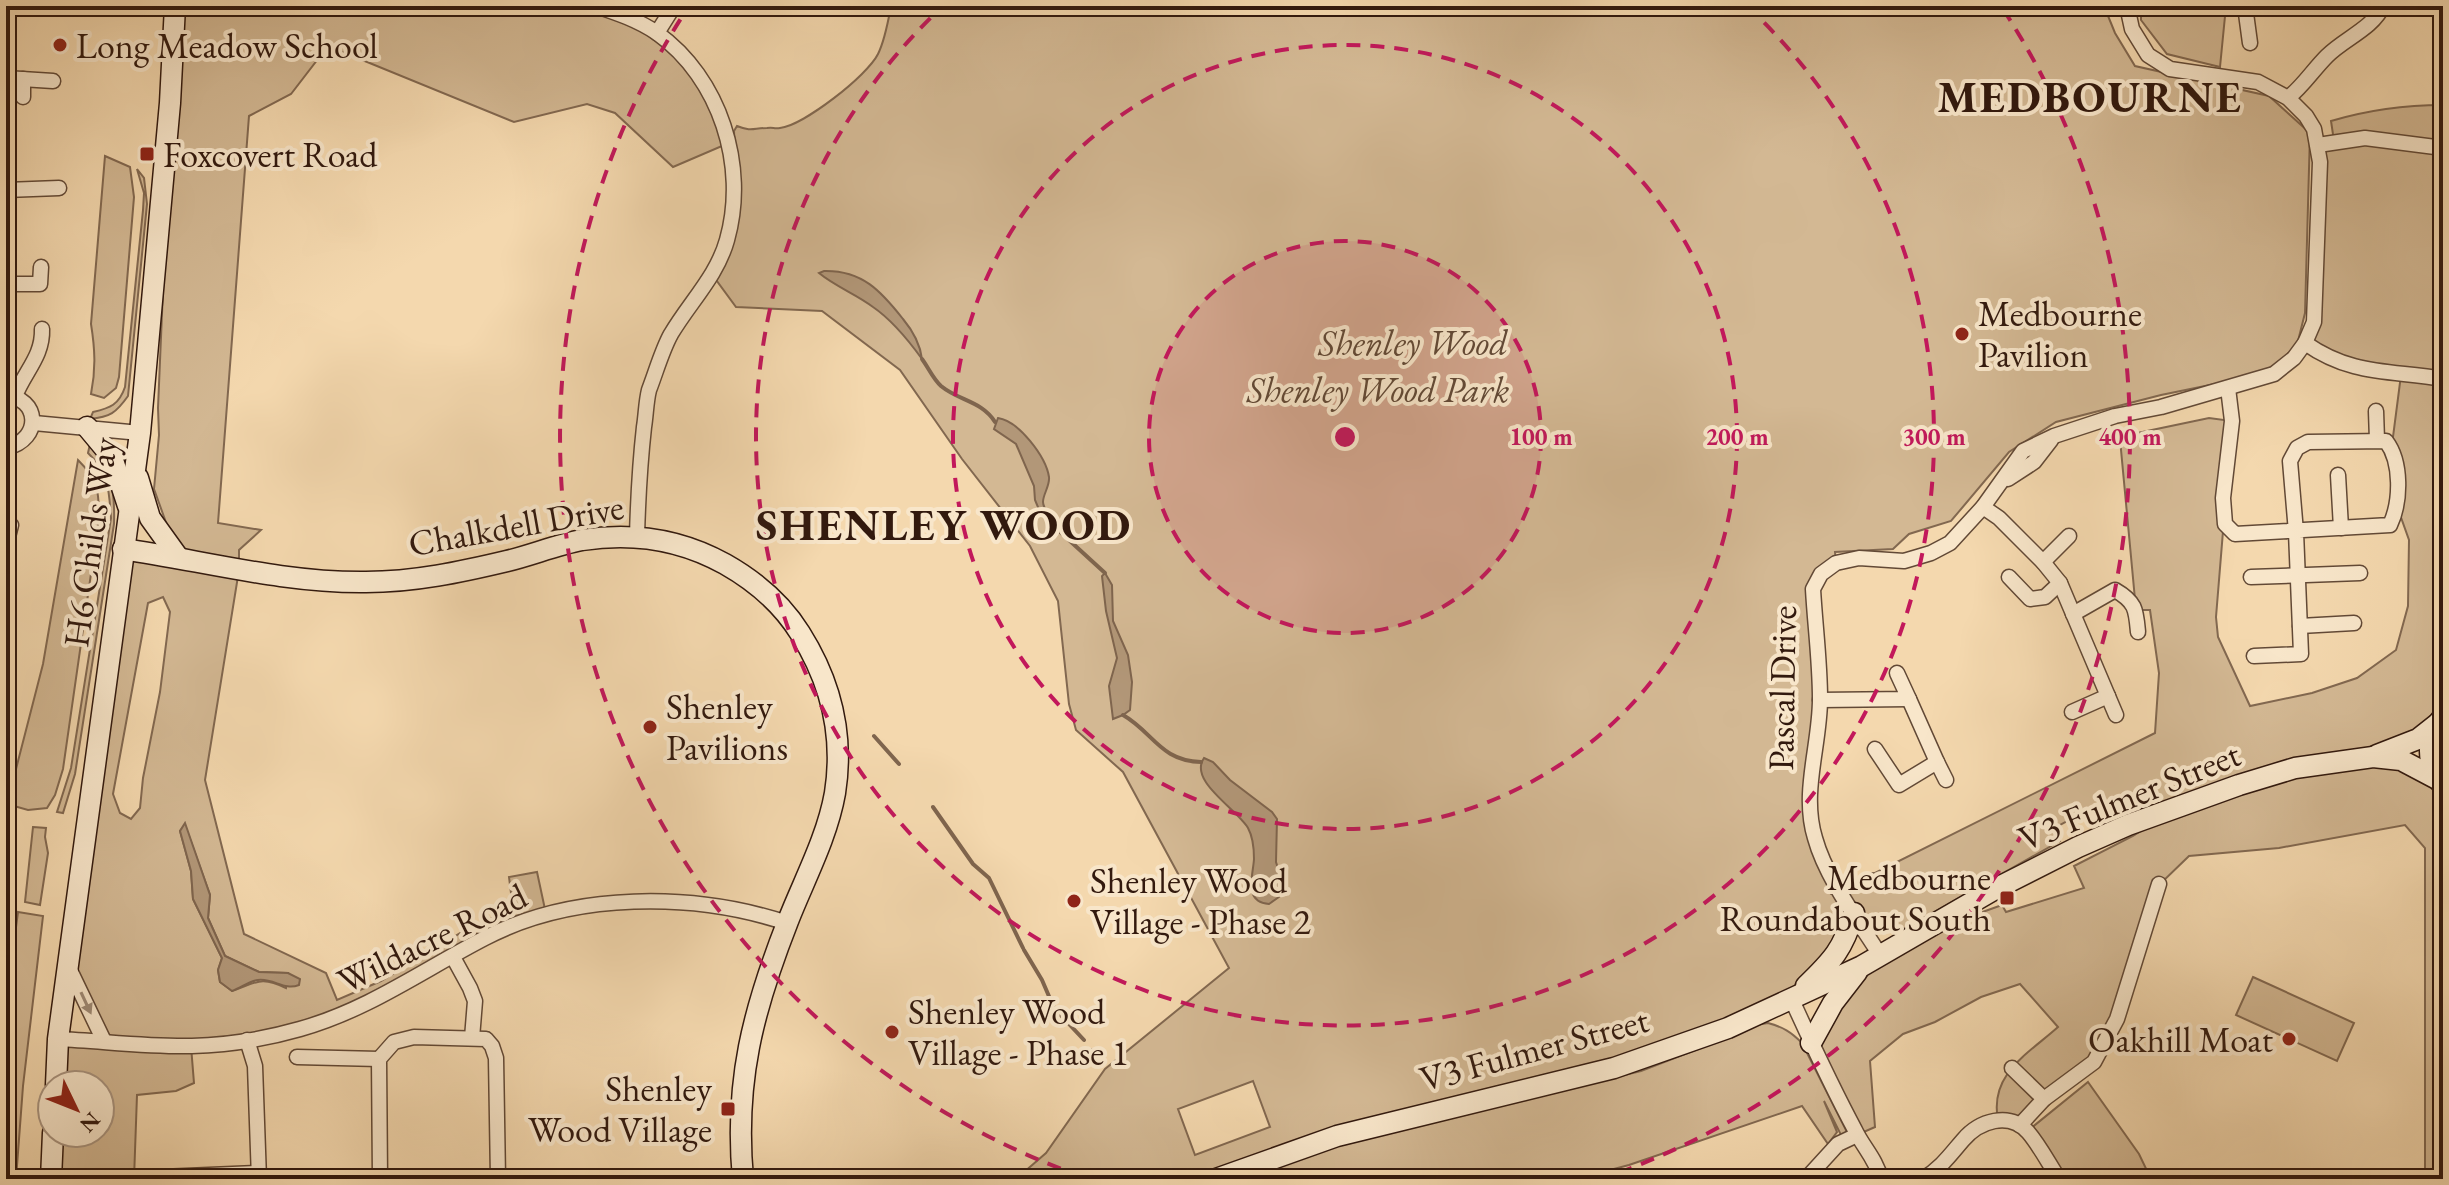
<svg xmlns="http://www.w3.org/2000/svg" width="2449" height="1185" font-family="'EB Garamond',serif">
	<rect width="100%" height="100%" fill="#f4d8ae"/>
	<filter id="stains"><feTurbulence type="fractalNoise" baseFrequency=".0025" numOctaves="4"/><feColorMatrix values="0 0 0 0 .2 0 0 0 0 .09 0 0 0 0 .02 0 0 0 .5 -.17"/></filter>
	<radialGradient id="worn" r=".72"><stop offset=".6" stop-color="#630" stop-opacity="0"/><stop offset="1" stop-color="#630" stop-opacity=".3"/></radialGradient>
	<g fill="#d3b893" stroke="#826850" stroke-width="2" fill-rule="evenodd">
		<path d="M175,6H596L628,18L686,61L729,143L673,167L615,113L587,104L514,122L328,46L291,94L249,116L218,523L261,530L239,550V570L205,780L244,934L326,973L337,1000L381,981L467,929L513,909L509,877L537,872L546,914L338,1017L191,1046L194,1083L176,1091L137,1095L134,1179H51L53,1133H100V1085H56L58,1039L103,1041L68,965L123,549L178,556L154,489L159,435L158,408ZM163,597L170,612L160,692L143,778L140,808L131,819L120,813L113,794L148,603ZM185,825L210,895L208,918L225,956L259,972L288,973L286,988C260,975 256,983 232,991L220,982L218,970L222,958L193,899L191,871L180,831Z"/>
		<path d="M891,6H2104L2115,33L2135,66L2269,96L2310,133L2305,313L2297,345L2277,364L2254,376L2161,395L2056,422L2009,452L1951,521L1909,534L1893,549L1835,552L1836,563L1813,589L1820,700L1810,814L1838,885L1830,894L1857,882L1856,879L1870,873H1875L2155,733L2159,673L2150,610H2136L2120,439L2128,435L2209,418L2232,421L2216,617L2218,637L2250,706L2312,693L2357,678L2396,650L2408,606L2409,540L2398,509L2389,444L2393,437L2401,375L2319,353L2310,332L2318,145L2334,141L2331,121C2368,110 2404,105 2443,105V717L2375,757L2443,786V1179H2425V848L2405,825L2279,848L2189,856L2159,885L2094,1062L2020,1125L1998,1120C1989,1074 2028,1054 2058,1027L2020,984L1981,997L1935,1022L1903,1034L1870,1061L1875,1127L1857,1135L1811,1043L1867,972L1963,919L2002,905L2006,912L2084,888L2074,866L2133,836L2178,808L2163,803L2129,811C2105,798 2078,816 2056,827L2060,841L1906,928L1886,932L1854,913L1792,1000L1728,1028L1216,1179H1016L1046,1153L1105,1069L1229,968L1123,772L1076,730L1069,704L1058,601L1030,546L962,459L900,370L822,311L736,307L714,277L737,193L734,131L737,126C752,132 753,128 767,128C774,127 773,129 780,128C804,125 867,76 878,54C885,40 888,22 891,6ZM1253,1081L1270,1127L1195,1155L1178,1109Z"/>
		<path d="M2141,6H2226L2220,67L2167,54L2141,20Z"/>
		<path d="M105,156L130,167L134,197L119,377L116,388L104,398L91,394C96,369 95,349 91,324Z"/>
		<path d="M137,169L144,178L147,204L128,396C116,413 110,417 90,419L93,412C110,408 119,405 125,387L143,210L144,193Z"/>
		<path d="M90,444C112,467 115,493 114,524L75,774L63,813L57,812L71,768L111,518C109,490 109,473 88,453Z"/>
		<path d="M78,460C98,480 99,490 99,518L63,769L55,795L47,808L28,810L7,804L43,664Z"/>
		<path d="M33,827L46,828L45,837L48,853L40,905L25,902Z"/>
		<path d="M18,912L43,916L23,1086L16,1179H6V1002Z"/>
		<path d="M2253,977L2354,1023L2337,1061L2236,1015Z"/>
		<path d="M1768,1023C1783,1027 1791,1032 1802,1043L1850,1138L1844,1141L1824,1101L1837,1132L1828,1144L1802,1106L1629,1165L1576,1179H1236L1346,1142L1641,1071L1724,1039L1756,1025Z"/>
		<path d="M2088,1082L2139,1154L2151,1179H2061L2030,1129Z"/>
	</g>
	<g fill="#b29778" stroke="#7f654e" stroke-width="2">
		<path d="M824,271C862,270 881,291 903,319C913,331 920,343 922,359C909,341 892,320 873,307C856,294 836,287 819,273Z"/>
		<path d="M998,418C1019,421 1046,457 1049,477C1050,486 1043,494 1043,502C1043,506 1046,509 1046,513L1040,512L1035,500L1034,486L1016,444L994,429Z"/>
		<path d="M1105,573L1112,585L1113,621L1128,655L1132,682L1130,710L1123,715L1113,719L1109,686L1117,658L1106,611L1102,576Z"/>
		<path d="M1204,758L1213,762L1230,780L1272,812L1277,819L1276,862L1283,884L1279,897L1269,904C1243,902 1253,876 1254,859C1254,848 1253,837 1248,828C1237,809 1188,781 1204,758Z"/>
		<path d="M185,823L210,895L208,918L225,956L259,972L288,973L300,979L299,985C284,991 274,978 258,980C249,981 241,988 232,991L220,982L218,970L222,958L193,899L191,871L180,831Z"/>
	</g>
	<g fill="none" stroke-linecap="round" stroke-linejoin="round">
		<g stroke="#7f654e" stroke-width="4">
			<path d="M922,359C928,367 933,379 941,386C959,401 982,401 995,422"/>
			<path d="M1046,513L1058,530L1105,573"/>
			<path d="M1123,715C1153,732 1160,761 1201,762"/>
			<path d="M874,736L899,764"/>
			<path d="M933,807L973,864L989,878L1023,948"/>
			<path d="M1024,950L1042,980L1054,1008L1084,1040"/>
			<path d="M1092,1050L1096,1062"/>
		</g>
		<g stroke="#624936" stroke-width="17">
			<g id="street">
				<path d="M596,6C617,13 638,20 657,33C720,78 748,166 727,240C717,276 690,302 671,334C662,350 656,372 649,390C646,402 646,415 644,427C640,463 638,499 637,536"/>
				<path d="M2245,6L2250,43"/>
				<path d="M657,33L674,6"/>
				<path d="M6,78L53,81"/>
				<path d="M23,97V79"/>
				<path d="M2288,98C2303,86 2313,70 2327,56C2345,38 2372,29 2383,6"/>
				<path d="M2318,145L2365,138L2443,148"/>
				<path d="M6,190L59,188"/>
				<path d="M6,284H40L41,267"/>
				<path d="M2305,343C2352,376 2390,370 2443,379"/>
				<path d="M2228,388L2232,421L2223,498L2225,524L2235,534L2390,525C2401,502 2402,462 2386,441L2308,442L2297,448L2290,461L2296,532L2301,654L2254,656"/>
				<path d="M6,396C38,397 44,439 6,448"/>
				<path d="M15,396C25,371 43,356 42,329"/>
				<path d="M2376,411L2377,440"/>
				<path d="M34,423L140,433"/>
				<path d="M2338,475L2341,528"/>
				<path d="M2008,479L2034,462L2051,440"/>
				<path d="M1983,507L1999,518L2043,562L2060,583L2116,715"/>
				<path d="M6,545L11,525"/>
				<path d="M2043,562L2069,536"/>
				<path d="M2009,577L2030,599L2045,597L2060,583"/>
				<path d="M2251,577L2360,573"/>
				<path d="M2073,614L2115,590C2136,602 2136,610 2138,632"/>
				<path d="M2300,626L2354,623"/>
				<path d="M1820,700L1909,699L1897,673"/>
				<path d="M2072,712L2108,696"/>
				<path d="M1875,749L1899,785L1937,762L1909,699"/>
				<path d="M1937,762L1946,780"/>
				<path d="M1880,955C1858,920 1826,878 1815,838C1801,793 1820,745 1820,699C1820,662 1815,625 1813,589L1821,574L1836,563L1859,558L1904,561L1931,553L1950,543L1983,507L2023,451L2054,436L2115,416L2161,407L2274,374L2294,358L2305,343L2314,322L2320,162L2314,129L2306,116L2288,98L2258,82L2170,69L2148,55L2132,29L2127,6"/>
				<path d="M453,957L470,988L475,1001L472,1038"/>
				<path d="M68,966L104,1041"/>
				<path d="M1792,1000C1812,1044 1832,1087 1855,1130C1863,1147 1876,1159 1881,1179"/>
				<path d="M58,1039C102,1041 148,1047 192,1046C227,1045 265,1039 300,1029C368,1010 423,970 485,938C573,892 693,892 787,923"/>
				<path d="M247,1040L255,1066L259,1179"/>
				<path d="M297,1057L379,1059"/>
				<path d="M2012,1068L2044,1099"/>
				<path d="M2020,1125L2044,1099L2094,1062L2117,1019L2159,884"/>
				<path d="M138,1178L258,1173"/>
				<path d="M380,1179L379,1059L394,1042L414,1037L486,1039L492,1046L496,1058L498,1179"/>
				<path d="M1806,1179L1838,1144L1857,1135"/>
				<path d="M1923,1179C1941,1168 1950,1155 1963,1140C1979,1121 2009,1111 2028,1132C2040,1146 2049,1164 2059,1179"/>
			</g>
		</g>
		<g stroke="#32190e" stroke-width="23">
			<g id="secondary">
				<path d="M87,427L112,457L128,506"/>
				<path d="M138,478L150,518L178,557"/>
				<path d="M123,549C204,561 284,583 366,582C414,582 461,572 507,561C532,555 556,545 582,540C633,532 680,539 725,564C755,581 782,604 800,633C831,682 844,736 835,793C827,838 804,880 788,921C753,1010 734,1082 743,1179"/>
				<path d="M2377,755L2418,739L2437,724"/>
				<path d="M2441,783C2426,762 2426,737 2443,717"/>
				<path d="M1806,986C1833,960 1843,949 1854,913"/>
				<path d="M1811,1043L1833,1003L1857,972"/>
				<path d="M56,1085L58,1039L68,965L140,433L170,103L175,6"/>
				<path d="M51,1179L53,1133"/>
				<path d="M1216,1179L1337,1136L1614,1068L1728,1028L1862,966L1995,889L2078,847L2128,825L2239,785L2295,768L2373,757L2401,760L2437,779"/>
			</g>
		</g>
		<use href="#street" stroke="#f8e6ca" stroke-width="14"/>
		<use href="#secondary" stroke="#f8e6ca" stroke-width="20"/>
	</g>
	<defs><path id="oneway-solid" d="M-6-.8H1V-3.2L6.5 0L1 3.2V.8H-6Z" transform="scale(2)"/></defs>
	<use fill="#9f8a75" href="#oneway-solid" transform="translate(86 1003) rotate(65)"/>
	<circle cx="1345" cy="437" r="196" fill="#c2185b" fill-opacity=".12"/>
	<g fill="none" stroke="#c2185b" stroke-width="4" stroke-dasharray="14 10">
		<circle cx="1345" cy="437" r="196"/>
		<circle cx="1345" cy="437" r="392"/>
		<path d="M1747 6A589 589 0 1 1 943 6"/>
		<path d="M1083 1177A785 785 0 0 1 687 9M2003 9A785 785 0 0 1 1607 1177"/>
	</g>
	<g fill="#8f2418" stroke="#f8e6ca" stroke-width="3">
		<circle cx="60" cy="45" r="8"/>
		<rect x="139" y="146" width="16" height="16" rx="4"/>
		<circle cx="1962" cy="334" r="8"/>
		<circle cx="650" cy="727" r="8"/>
		<rect x="1999" y="890" width="16" height="16" rx="4"/>
		<circle cx="1074" cy="901" r="8"/>
		<circle cx="892" cy="1032" r="8"/>
		<circle cx="2289" cy="1039" r="8"/>
		<rect x="720" y="1101" width="16" height="16" rx="4"/>
	</g>
	<g text-anchor="middle" dominant-baseline="central" stroke-width="8" stroke-linejoin="round" paint-order="stroke">
		<g font-size="36" fill="#32190e" stroke="#f8e6ca" text-anchor="start">
			<text x="76" y="45">Long Meadow School</text>
			<text x="163" y="154">Foxcovert Road</text>
			<text x="1978" y="313">Medbourne<tspan x="1978" dy="41">Pavilion</tspan></text>
			<text x="666" y="706">Shenley<tspan x="666" dy="41">Pavilions</tspan></text>
			<text x="1991" y="877" text-anchor="end">Medbourne<tspan x="1991" dy="41">Roundabout South</tspan></text>
			<text x="1090" y="880">Shenley Wood<tspan x="1090" dy="41">Village - Phase 2</tspan></text>
			<text x="908" y="1011">Shenley Wood<tspan x="908" dy="41">Village - Phase 1</tspan></text>
			<text x="2273" y="1039" text-anchor="end">Oakhill Moat</text>
			<text x="712" y="1088" text-anchor="end">Shenley<tspan x="712" dy="41">Wood Village</tspan></text>
		</g>
		<g font-size="36" font-style="italic" fill="#624936" stroke="#f8e6ca">
			<text x="1413" y="342">Shenley Wood</text>
			<text x="1378" y="389">Shenley Wood Park</text>
		</g>
		<g font-size="36" fill="#32190e" stroke="#f8e6ca">
			<text transform="translate(516 525) rotate(-10)">Chalkdell Drive</text>
			<text transform="translate(90 542) rotate(-82)">H6 Childs Way</text>
			<text transform="translate(1782 688) rotate(-89)">Pascal Drive</text>
			<text transform="translate(2129 796) rotate(-22)">V3 Fulmer Street</text>
			<text transform="translate(432 938) rotate(-26)">Wildacre Road</text>
			<text transform="translate(1534 1049) rotate(-15)">V3 Fulmer Street</text>
		</g>
		<g font-size="44" font-weight="bold" letter-spacing="2" fill="#32190e" stroke="#f8e6ca">
			<text x="2090" y="96">MEDBOURNE</text>
			<text x="944" y="524">SHENLEY WOOD</text>
		</g>
	</g>
	<circle cx="1345" cy="437" r="12" fill="#c2185b" stroke="#f8e6ca" stroke-width="4"/>
	<g font-size="24" text-anchor="middle" font-weight="bold" fill="#c2185b" stroke="#f8e6ca" stroke-width="8" stroke-linejoin="round" paint-order="stroke">
		<text x="1541" y="445">100 m</text>
		<text x="1737" y="445">200 m</text>
		<text x="1934" y="445">300 m</text>
		<text x="2130" y="445">400 m</text>
	</g>
	<rect width="2449" height="1185" fill="none" stroke="#f4d8ae" stroke-width="32"/>
	<rect x="8" y="8" width="2433" height="1169" fill="none" stroke="#32190e" stroke-width="4"/>
	<rect x="16" y="16" width="2417" height="1153" fill="none" stroke="#32190e" stroke-width="2"/>
	<g transform="translate(76 1109) rotate(133)"><circle r="38" fill="#f8e6ca" stroke="#a9947f" stroke-width="2"/>
	<path d="M0-6L14 30L0 20L-14 30Z" fill="#8f2418"/>
	<text y="-12" font-size="22" font-weight="bold" text-anchor="middle" fill="#32190e">N</text>
	</g>
	<rect width="100%" height="100%" filter="url(#stains)"/>
	<rect width="100%" height="100%" fill="url(#worn)"/>
</svg>
